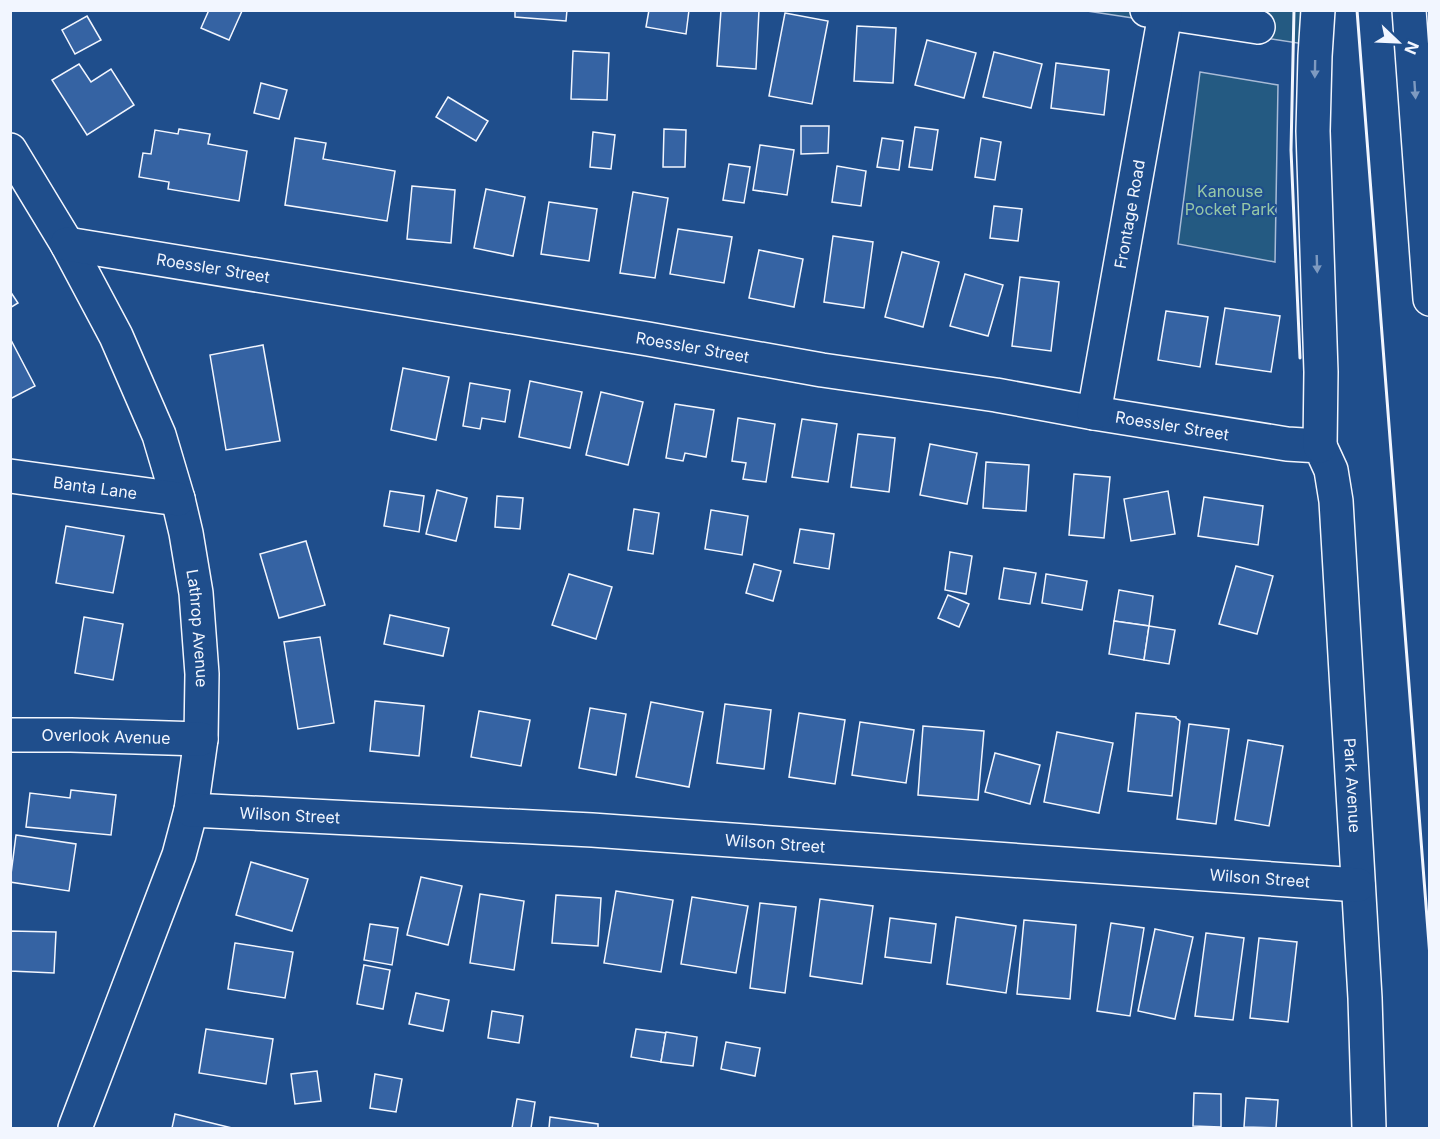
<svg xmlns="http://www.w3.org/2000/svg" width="1440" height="1139" font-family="Inter,sans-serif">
	<rect width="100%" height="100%" fill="#1f4e8c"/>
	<g fill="#245a82" stroke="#a8bbd7" stroke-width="1.5">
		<path d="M1087,11H1305L1304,44Z"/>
		<path d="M1200,72L1278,85L1275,262L1178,244Z"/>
	</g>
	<g fill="#3563a3" stroke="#f2f6ff" stroke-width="1.5">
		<path d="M209,10L242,11L229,40L201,28Z"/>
		<path d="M515,10H567L566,21L515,17Z"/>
		<path d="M649,10H689L686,34L646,27Z"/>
		<path d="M721,10H759L756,69L717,66Z"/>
		<path d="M785,13L828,21L812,104L769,96Z"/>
		<path d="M87,16L101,40L75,54L62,30Z"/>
		<path d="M857,26L896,28L893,83L854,81Z"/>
		<path d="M927,40L976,53L964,98L915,85Z"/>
		<path d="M573,51L609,53L607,100L571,99Z"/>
		<path d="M994,52L1042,64L1031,108L983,97Z"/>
		<path d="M1056,63L1109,70L1104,115L1051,108Z"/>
		<path d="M79,64L91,82L111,69L134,105L87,135L52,80Z"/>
		<path d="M261,83L287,90L279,119L254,113Z"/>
		<path d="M448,97L488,121L476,141L436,117Z"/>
		<path d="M801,126H829L828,153L801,154Z"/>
		<path d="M915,127L938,130L932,170L909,167Z"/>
		<path d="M179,129L210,134L208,144L247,151L239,201L168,189L169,182L139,177L143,153L151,154L155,130L178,134Z"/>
		<path d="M664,129L686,130L685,167H663Z"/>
		<path d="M593,132L615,135L611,169L590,167Z"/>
		<path d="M295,138L326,143L323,159L395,171L387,221L285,205Z"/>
		<path d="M882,138L903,141L899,170L877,167Z"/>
		<path d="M981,138L1001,142L995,180L975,177Z"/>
		<path d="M760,145L794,150L787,195L753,190Z"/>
		<path d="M729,164L750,167L744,203L723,200Z"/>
		<path d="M837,166L866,171L861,206L832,202Z"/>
		<path d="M412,186L455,190L451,243L407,239Z"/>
		<path d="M486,189L525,197L513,256L474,248Z"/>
		<path d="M633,192L668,198L655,278L620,273Z"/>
		<path d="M549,202L597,209L589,261L541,254Z"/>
		<path d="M994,206L1022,209L1018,241L990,238Z"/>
		<path d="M678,229L732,237L724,283L670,274Z"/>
		<path d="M833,236L873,242L864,308L824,302Z"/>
		<path d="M759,250L803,259L794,307L749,298Z"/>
		<path d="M902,252L939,262L923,327L885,317Z"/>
		<path d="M965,274L1003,285L988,336L950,326Z"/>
		<path d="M1020,277L1059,282L1051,351L1012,346Z"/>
		<path d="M10,291L18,303L10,308Z"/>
		<path d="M1225,308L1280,316L1271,372L1216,364Z"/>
		<path d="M1166,311L1208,317L1200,367L1158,360Z"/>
		<path d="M11,340L35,386L10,399V340Z"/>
		<path d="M263,345L280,441L226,450L210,355Z"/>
		<path d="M403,368L449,377L436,440L391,430Z"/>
		<path d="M530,381L582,392L570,448L519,437Z"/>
		<path d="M470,383L510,390L505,422L482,418L480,429L463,426Z"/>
		<path d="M601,392L643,402L628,465L586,455Z"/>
		<path d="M675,404L714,410L706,457L685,453L683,461L666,458Z"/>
		<path d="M738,418L775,424L766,482L743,479L746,463L732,461Z"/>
		<path d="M802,419L837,424L828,482L792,477Z"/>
		<path d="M858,434L895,438L889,492L851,487Z"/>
		<path d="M930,444L977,453L967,504L920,495Z"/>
		<path d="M986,462L1029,465L1026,511L983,508Z"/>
		<path d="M1074,474L1110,477L1104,538L1069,535Z"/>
		<path d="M437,490L467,498L456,541L426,534Z"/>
		<path d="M390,491L424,496L419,532L384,526Z"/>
		<path d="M1168,491L1175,534L1131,541L1124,499Z"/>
		<path d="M497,496L523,498L520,529L495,527Z"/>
		<path d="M1204,497L1263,506L1258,545L1198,536Z"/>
		<path d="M634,509L659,513L653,554L628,550Z"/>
		<path d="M711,510L748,516L742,555L705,549Z"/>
		<path d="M66,526L124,536L113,593L56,583Z"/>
		<path d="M800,529L834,534L829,569L794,563Z"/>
		<path d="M306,541L325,605L279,618L260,554Z"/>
		<path d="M950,552L972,556L966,594L945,590Z"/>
		<path d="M754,564L781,571L773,601L746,593Z"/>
		<path d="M1236,566L1273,576L1257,634L1219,624Z"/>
		<path d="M1004,568L1036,573L1030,604L999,599Z"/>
		<path d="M569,574L612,587L596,639L552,625Z"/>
		<path d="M1046,574L1087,581L1082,610L1042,603Z"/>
		<path d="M1119,590L1153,596L1149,626L1114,621Z"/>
		<path d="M948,595L969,604L959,627L938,618Z"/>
		<path d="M390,615L449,628L443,656L384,644Z"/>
		<path d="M84,617L123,624L113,680L75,673Z"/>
		<path d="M1114,621L1149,626L1144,660L1109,654Z"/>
		<path d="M1149,626L1175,630L1169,664L1144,660Z"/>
		<path d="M320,637L334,723L298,729L284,642Z"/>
		<path d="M375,701L424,706L419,756L370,751Z"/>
		<path d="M651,702L703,712L689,787L636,777Z"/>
		<path d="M725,704L771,710L764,769L717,763Z"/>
		<path d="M590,708L626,714L616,775L579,768Z"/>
		<path d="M479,711L530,720L521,766L471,757Z"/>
		<path d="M799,713L845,720L835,784L789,777Z"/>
		<path d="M1136,713L1176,717V718L1180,721L1172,796L1128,791Z"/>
		<path d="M860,722L914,730L906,783L852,775Z"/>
		<path d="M1189,724L1229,729L1216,824L1177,819Z"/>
		<path d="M923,726L984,731L978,800L918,795Z"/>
		<path d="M1057,732L1113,743L1099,813L1044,802Z"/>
		<path d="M1248,740L1283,746L1269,826L1235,820Z"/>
		<path d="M995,753L1040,765L1030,804L985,792Z"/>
		<path d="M71,790L116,795L111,835L26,827L30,793L70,798Z"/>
		<path d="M16,835L76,844L69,891L10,882Z"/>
		<path d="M251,862L308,879L292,931L236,915Z"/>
		<path d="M421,877L462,886L448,945L407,935Z"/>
		<path d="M616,891L673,900L661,972L604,963Z"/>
		<path d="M480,894L524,901L514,970L470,963Z"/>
		<path d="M556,895L601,898L598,946L552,943Z"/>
		<path d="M692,897L748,906L736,973L681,964Z"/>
		<path d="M820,899L873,906L862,984L810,976Z"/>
		<path d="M760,903L796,907L785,993L750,988Z"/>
		<path d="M956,917L1016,926L1006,993L947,984Z"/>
		<path d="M890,918L936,924L931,963L885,957Z"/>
		<path d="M1024,920L1076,925L1070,999L1017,994Z"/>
		<path d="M1111,923L1144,928L1130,1016L1097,1011Z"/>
		<path d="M370,924L398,928L392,965L364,960Z"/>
		<path d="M1155,929L1193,937L1175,1019L1138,1011Z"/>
		<path d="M10,931L56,932L54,973L10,971Z"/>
		<path d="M1206,933L1244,938L1233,1020L1195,1016Z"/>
		<path d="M1259,938L1297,942L1288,1022L1250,1018Z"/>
		<path d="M235,943L293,952L285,998L228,989Z"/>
		<path d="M364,965L390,970L383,1009L357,1004Z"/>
		<path d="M416,993L449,1000L443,1031L409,1024Z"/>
		<path d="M492,1011L523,1016L519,1043L488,1038Z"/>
		<path d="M206,1029L273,1039L266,1084L199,1073Z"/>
		<path d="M636,1029L666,1033L661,1062L631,1057Z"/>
		<path d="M666,1032L697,1037L693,1066L661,1062Z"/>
		<path d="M726,1042L760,1048L755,1076L721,1069Z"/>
		<path d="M317,1071L321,1101L295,1104L291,1074Z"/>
		<path d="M375,1074L402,1079L396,1112L370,1108Z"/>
		<path d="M1194,1093L1221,1094V1127L1193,1126Z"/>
		<path d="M1246,1098L1278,1100L1276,1128L1244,1127Z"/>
		<path d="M517,1099L535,1102L531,1128H512Z"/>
		<path d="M175,1114L232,1128H172Z"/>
		<path d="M550,1117L598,1124V1128H549Z"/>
	</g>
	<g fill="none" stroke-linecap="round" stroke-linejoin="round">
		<g stroke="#f2f6ff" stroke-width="36">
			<g id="minor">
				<path d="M1147,10L1258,27"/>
				<path id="s1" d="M10,150L67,244L116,336L159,435L178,499L186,533L196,593L202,674L201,739L191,810L179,855L75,1128"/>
				<path id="s2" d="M67,244L648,339L822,370L996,395L1094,413L1287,444L1320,446L1331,470L1336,501L1365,998L1369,1128"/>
				<path id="s3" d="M1094,413L1165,14"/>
				<path id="s4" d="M10,476L178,499"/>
				<path id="s5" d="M10,735H71L201,739"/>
				<path id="s6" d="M191,810L592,830L1358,885"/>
			</g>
		</g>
		<g stroke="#f2f6ff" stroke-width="36">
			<g id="highway">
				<path d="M1318,10L1315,56L1313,131L1321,372L1320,446"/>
				<path d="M1409,10L1430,299"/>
			</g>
		</g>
		<use href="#minor" stroke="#1f4e8c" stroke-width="33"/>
		<use href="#highway" stroke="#1f4e8c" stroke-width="33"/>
		<g stroke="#f2f6ff" stroke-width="3">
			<path d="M1294,10L1291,150L1300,358"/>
			<path d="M1357,10L1430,957"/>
		</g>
	</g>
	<defs><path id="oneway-solid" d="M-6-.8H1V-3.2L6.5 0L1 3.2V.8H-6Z" transform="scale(1.5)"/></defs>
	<g fill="#7e9ac0">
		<use href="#oneway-solid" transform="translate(1315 69) rotate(91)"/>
		<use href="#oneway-solid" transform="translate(1415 90) rotate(86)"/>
		<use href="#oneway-solid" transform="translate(1317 264) rotate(88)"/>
	</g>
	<g text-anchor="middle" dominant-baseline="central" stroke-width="4.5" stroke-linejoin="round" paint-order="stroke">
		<g font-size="16" fill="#97c8a6" stroke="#1f4e8c">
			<text x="1230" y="191">Kanouse<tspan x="1230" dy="18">Pocket Park</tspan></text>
		</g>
		<g font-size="16" fill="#f2f6ff" stroke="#1f4e8c">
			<text stroke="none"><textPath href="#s3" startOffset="202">Frontage Road</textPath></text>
			<text stroke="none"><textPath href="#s2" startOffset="148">Roessler Street</textPath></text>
			<text stroke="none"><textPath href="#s2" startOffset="634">Roessler Street</textPath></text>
			<text stroke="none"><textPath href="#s2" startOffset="1120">Roessler Street</textPath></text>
			<text stroke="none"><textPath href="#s4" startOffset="86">Banta Lane</textPath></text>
			<text stroke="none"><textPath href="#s1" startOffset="520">Lathrop Avenue</textPath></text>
			<text stroke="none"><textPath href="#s5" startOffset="96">Overlook Avenue</textPath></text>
			<text stroke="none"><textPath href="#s2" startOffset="1612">Park Avenue</textPath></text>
			<text stroke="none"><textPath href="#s6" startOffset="99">Wilson Street</textPath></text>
			<text stroke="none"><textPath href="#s6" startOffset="585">Wilson Street</textPath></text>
			<text stroke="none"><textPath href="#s6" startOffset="1071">Wilson Street</textPath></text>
		</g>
	</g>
	<rect width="1440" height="1139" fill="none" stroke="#f2f6ff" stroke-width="24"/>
	<g transform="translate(1398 42) rotate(113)" stroke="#1f4e8c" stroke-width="4.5" paint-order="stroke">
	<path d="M0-4.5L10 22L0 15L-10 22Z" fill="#f2f6ff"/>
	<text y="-9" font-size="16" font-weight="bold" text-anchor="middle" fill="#f2f6ff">N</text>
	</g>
</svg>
